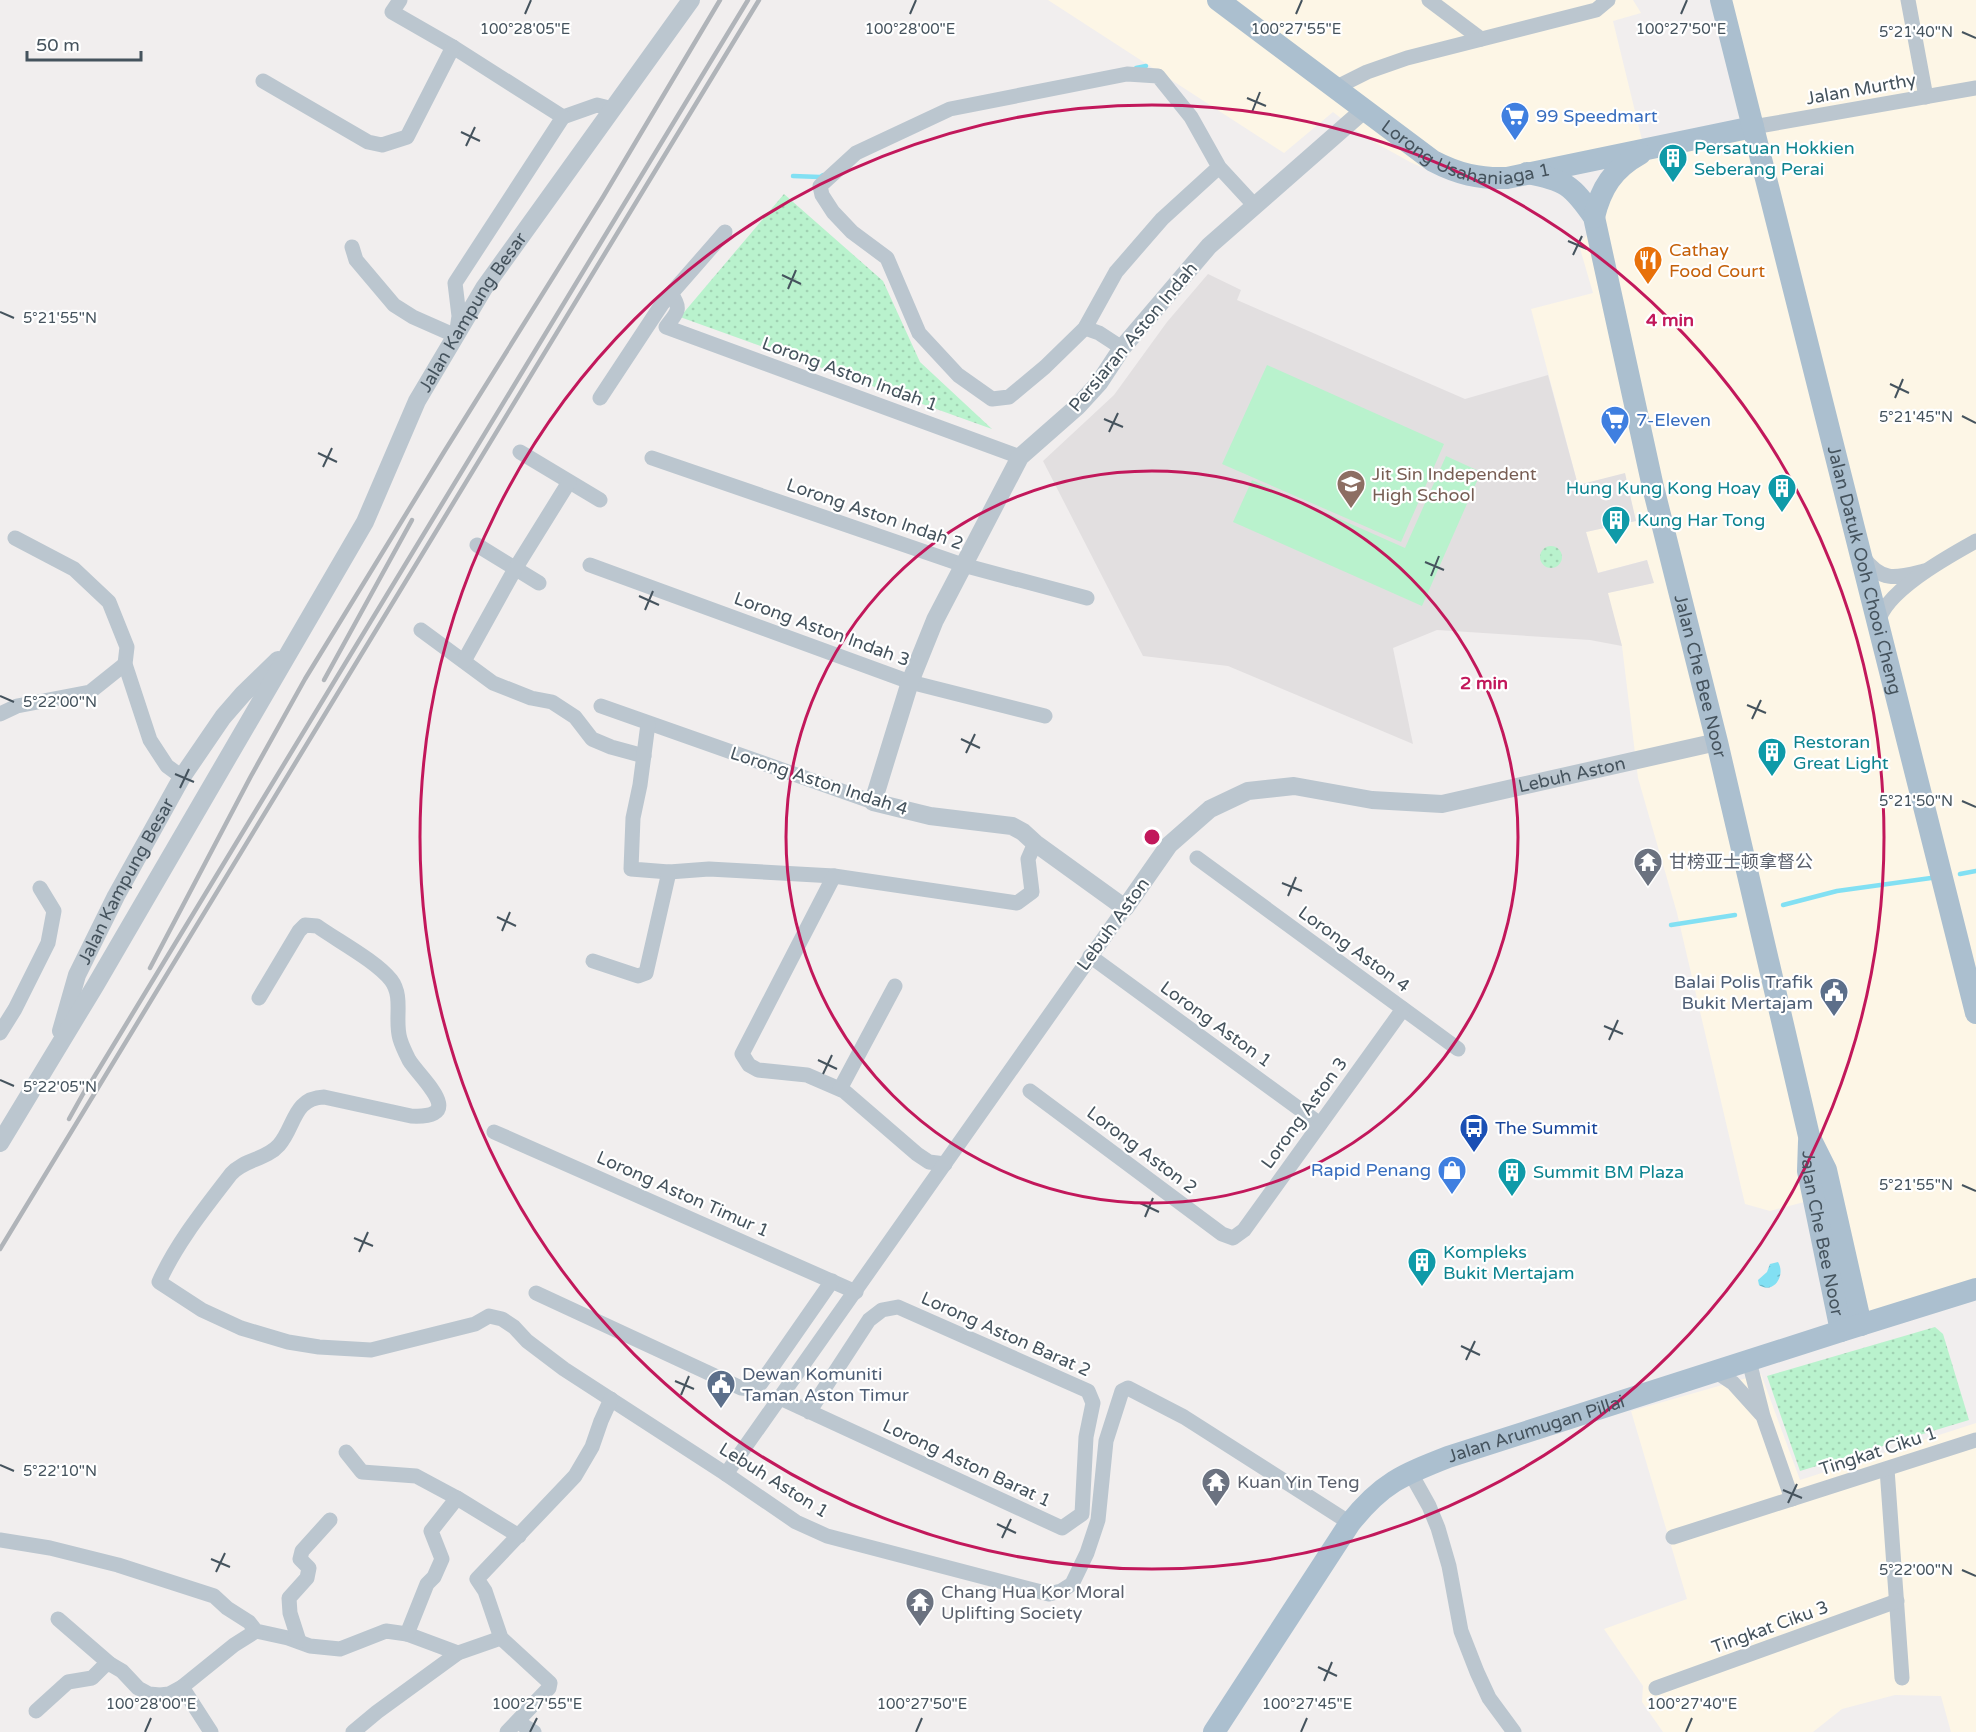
<svg xmlns="http://www.w3.org/2000/svg" width="1976" height="1732" font-family="'Varela Round','Noto Sans SC',sans-serif">
	<defs>
		<pattern id="green-dots" width="8" height="8" patternUnits="userSpaceOnUse" patternTransform="scale(1.5)"><rect width="8" height="8" fill="#b9f2cd"/><path d="M2 2h.1M6 6h.1" fill="none" stroke="#a0d1b2" stroke-width="1.8" stroke-linecap="round"/></pattern>
		<pattern id="water-ripples" width="26" height="14" patternUnits="userSpaceOnUse" patternTransform="scale(1.5)"><rect width="26" height="14" fill="#82e0f3"/><path d="M2 4q2-2 4 0t4 0M15 11q2-2 4 0t4 0" fill="none" stroke="#6cb8c8"/></pattern>
	</defs>
	<rect width="100%" height="100%" fill="#f1eeee"/>
	<g fill="#fdf6e6">
		<path d="M1048,0H1633L1641,13L1613,21L1642,140L1454,182L1410,162L1365,137L1333,112L1284,153Z"/>
		<path d="M1730,0H1976V1299L1837,1336L1808,1201L1770,1211L1745,1204L1677,913L1638,778L1622,646L1607,593L1653,583L1647,560L1597,573L1586,532L1636,521L1625,474L1578,485L1531,309L1593,293L1579,245L1599,220L1627,166L1758,116Z"/>
		<path d="M1761,1374L1800,1480L1976,1423V1732H1951L1941,1696L1895,1695L1842,1709L1813,1732H1663L1642,1702L1643,1686L1604,1629L1687,1599L1631,1411Z"/>
	</g>
	<path fill="#e2dfe0" d="M1208,274L1241,290L1237,300L1465,399L1548,375L1578,485L1625,473L1636,521L1586,532L1598,573L1647,560L1654,583L1608,593L1622,646L1590,640L1437,630L1393,648L1413,744L1228,666L1143,656L1043,461L1114,395L1167,322Z"/>
	<g fill="url(#green-dots)">
		<path d="M784,194L883,281L920,362L992,429L680,317Z"/>
		<circle cx="1551" cy="557" r="11"/>
		<path d="M1935,1327L1943,1334L1969,1420L1800,1471L1767,1376Z"/>
	</g>
	<g fill="#b9f2cd">
		<path d="M1267,365L1444,444L1401,542L1222,464Z"/>
		<path d="M1446,456L1481,472L1422,606L1233,522L1252,480L1405,548Z"/>
	</g>
	<path fill="url(#water-ripples)" d="M1778,1262C1786,1275 1774,1295 1759,1285L1758,1280L1767,1272L1770,1264Z"/>
	<g fill="none" stroke-linecap="round" stroke-linejoin="round">
		<g stroke="#82e0f3" stroke-width="4.5">
			<path d="M1136,68L1146,66"/>
			<path d="M793,176L820,177L823,175"/>
			<path d="M1960,874L1976,871"/>
			<path d="M1783,905L1837,891L1931,878"/>
			<path d="M1671,925L1735,915"/>
		</g>
		<g stroke="#bbc6cf" stroke-width="15">
			<path d="M400,0L392,12L453,47L563,117L597,105L613,109"/>
			<path d="M1429,0L1481,39"/>
			<path d="M1908,0L1926,97"/>
			<path d="M263,81L368,142L382,145L407,137L453,47"/>
			<path d="M1335,88L1367,72L1407,58L1596,10L1608,0"/>
			<path d="M1753,127L1976,88"/>
			<path d="M1219,167L1162,219L1116,272L1085,328L1045,367L1009,397L992,399L958,375L919,333L887,258L852,232L833,212L822,195L820,186L856,153L950,109L1127,74L1158,76L1191,117L1219,167L1255,206"/>
			<path d="M352,247L356,260L394,305L413,317L456,336L459,316L455,283L563,117"/>
			<path d="M671,294C683,310 676,313 666,327L1020,457"/>
			<path d="M1085,328L1099,333L1122,348"/>
			<path d="M600,398L662,304L725,232"/>
			<path d="M520,452L600,500"/>
			<path d="M652,458L963,565L1087,598"/>
			<path d="M15,538L74,569L109,602L127,647L125,664L150,740L167,766L182,777"/>
			<path d="M477,545L539,583"/>
			<path d="M1863,557C1882,583 1896,578 1924,571"/>
			<path d="M590,565L910,682L1045,716"/>
			<path d="M1878,624C1883,592 1949,556 1976,541"/>
			<path d="M421,630L493,683L531,698L552,702L575,717L592,739L611,747L644,756"/>
			<path d="M464,661L515,569L569,482"/>
			<path d="M601,706L873,802"/>
			<path d="M0,714L17,706L90,692L125,664"/>
			<path d="M648,724L640,785L633,818L631,869L669,872L709,869L834,876L1017,903L1032,892L1028,859L1035,843"/>
			<path d="M1197,858L1458,1049"/>
			<path d="M834,876L742,1054L749,1065L758,1070L807,1075L844,1091L917,1154L929,1162L945,1164"/>
			<path d="M1090,956L1320,1124"/>
			<path d="M593,961L638,976L646,973L669,872"/>
			<path d="M259,998L299,931L305,925L317,926C338,941 376,961 391,980C404,997 394,1020 400,1039C402,1046 406,1054 409,1060C420,1078 469,1119 411,1116L324,1097C293,1098 295,1127 279,1145C266,1160 244,1159 231,1174C205,1208 177,1242 159,1282L202,1310L241,1328L288,1342L319,1347L371,1350L475,1324L489,1316L502,1319L514,1327L527,1341L564,1369L726,1474L796,1522L827,1536L1049,1594L1061,1591L1072,1584L1087,1553L1098,1520L1106,1441L1122,1391L1128,1388L1184,1417L1350,1523"/>
			<path d="M0,1033L15,1009L48,943L54,911L40,888"/>
			<path d="M840,1089L895,986"/>
			<path d="M1030,1091L1222,1234L1233,1238L1244,1230L1403,1009"/>
			<path d="M494,1132L856,1292"/>
			<path d="M536,1293L741,1388L753,1389L761,1383L832,1281"/>
			<path d="M1749,1361L1763,1416L1792,1499"/>
			<path d="M1715,1371L1733,1383L1761,1414"/>
			<path d="M780,1398L1062,1528L1082,1514L1086,1437L1093,1403L1088,1391L898,1307L882,1310L869,1320L809,1412"/>
			<path d="M346,1452L362,1472L416,1476L457,1498"/>
			<path d="M1887,1469L1902,1678"/>
			<path d="M1410,1472L1429,1506L1438,1528L1449,1566L1461,1631L1477,1672L1489,1698L1514,1732"/>
			<path d="M726,1474L1125,908"/>
			<path d="M1673,1537L1976,1440"/>
			<path d="M0,1540L50,1548L118,1565L214,1596L227,1608L249,1622L256,1631L288,1638L310,1646L340,1649L386,1631L407,1634L458,1653"/>
			<path d="M58,1619L110,1664L122,1671L138,1688L149,1694L160,1695L169,1694L182,1687L234,1645L256,1631"/>
			<path d="M407,1634L427,1584L434,1577L442,1559L431,1531L457,1498L519,1536"/>
			<path d="M299,1641L290,1613L289,1598L307,1578L309,1568L300,1559L302,1551L330,1520"/>
			<path d="M182,1687L211,1732"/>
			<path d="M1656,1688L1897,1601"/>
			<path d="M36,1711L68,1682L92,1678L104,1666L110,1664"/>
			<path d="M518,1722L534,1732"/>
			<path d="M353,1732L377,1712L458,1653L501,1638"/>
			<path d="M507,1732L549,1688L550,1683L501,1638L485,1591L477,1579L575,1476L592,1447L601,1421L611,1399"/>
		</g>
		<g stroke="#bbc6cf" stroke-width="18">
			<path id="s1" d="M1364,110L1209,246L1122,348L1099,383L1078,406L1020,457L935,620L910,682L873,802L930,816L1012,826L1023,832L1035,843L1125,908L1169,845L1210,809L1248,791L1294,786L1372,800L1442,804L1717,742"/>
			<path id="s2" d="M61,1031L77,975L116,896L182,777L223,717L243,694L278,660"/>
			<path id="s3" d="M0,1143L95,986L365,522L417,401L484,288L691,0"/>
		</g>
		<g stroke="#abbfcf" stroke-width="22">
			<path id="s4" d="M1218,0L1433,161C1458,174 1479,179 1507,178L1753,127"/>
			<path id="s5" d="M1721,0L1976,1013"/>
			<path id="s6" d="M1527,173C1565,180 1572,185 1594,217L1653,487L1717,742L1809,1136L1826,1170L1861,1325"/>
			<path d="M1594,217C1601,188 1613,169 1640,154"/>
			<path id="s7" d="M1809,1141L1808,1171L1841,1331"/>
			<path id="s8" d="M1214,1732L1350,1523C1382,1483 1402,1475 1448,1457L1841,1331L1976,1289"/>
		</g>
		<g stroke="#b0b4b9" stroke-width="4.5">
			<path d="M324,680L412,520"/>
			<path d="M150,968L251,776L305,679L444,452L603,197L720,0"/>
			<path d="M85,1092L748,0"/>
			<path d="M69,1119L88,1085"/>
			<path d="M0,1249L759,0"/>
		</g>
	</g>
	<path fill="none" stroke="#45535d" stroke-width="2" d="M525,14L531,0M910,14L916,0M1296,14L1302,0M1681,14L1687,0M1962,32L1976,38M1247,98L1266,106M1252,112L1260,92M461,132L480,141M466,146L475,127M1568,241L1587,249M1573,255L1582,236M782,275L801,284M788,289L796,270M0,312L14,318M1890,384L1909,393M1895,398L1903,379M1962,416L1976,423M1104,419L1123,427M1109,432L1118,413M318,453L337,462M323,467L332,448M1425,562L1444,570M1431,576L1439,556M639,596L659,605M645,610L653,591M0,696L14,702M1747,705L1766,713M1752,719L1761,700M961,739L980,748M966,753L975,734M175,774L194,782M180,788L189,769M1962,801L1976,807M1282,883L1302,891M1288,896L1296,877M497,917L516,926M502,931L510,912M1604,1026L1623,1034M1609,1040L1618,1020M818,1060L837,1069M823,1074L832,1055M0,1080L14,1086M1962,1185L1976,1191M1140,1203L1159,1212M1145,1217L1153,1198M354,1238L373,1246M359,1252L368,1232M1461,1346L1480,1355M1466,1360L1475,1341M675,1381L694,1389M681,1395L689,1376M0,1465L14,1471M1783,1490L1802,1498M1788,1503L1797,1484M997,1524L1016,1533M1002,1538L1011,1519M211,1559L230,1567M1962,1570L1976,1576M216,1572L225,1553M1318,1667L1337,1676M1324,1681L1332,1662M145,1732L151,1718M530,1732L537,1718M916,1732L922,1718M1301,1732L1307,1718M1686,1732L1692,1718"/>
	<g fill="none" stroke="#c2185b" stroke-width="3">
		<circle cx="1152" cy="837" r="366"/>
		<circle cx="1152" cy="837" r="732"/>
	</g>
	<defs>
		<g id="supermarket-pin" transform="scale(1.5)"><path d="M0 17L-7.5 6A9.5 9.5 0 1 1 7.5 6Z" fill="#3f7fe0" stroke="#fff"/><path d="M-6-5.5h2.5l.6 2H6L4.5 2H-2.5L-4.4-4H-6ZM-1.5 3.2a1.3 1.3 0 1 0 .1 0ZM3 3.2a1.3 1.3 0 1 0 .1 0Z" fill="#fff"/></g>
		<g id="building-pin" transform="scale(1.5)"><path d="M0 17L-7.5 6A9.5 9.5 0 1 1 7.5 6Z" fill="#0f9aa8" stroke="#fff"/><path d="M-4-6H4V6H1V3H-1V6H-4ZM-2.5-4.3h1.7v1.8h-1.7ZM.8-4.3h1.7v1.8H.8ZM-2.5-1h1.7V.8h-1.7ZM.8-1h1.7V.8H.8Z" fill="#fff"/></g>
		<g id="restaurant-pin" transform="scale(1.5)"><path d="M0 17L-7.5 6A9.5 9.5 0 1 1 7.5 6Z" fill="#e8710a" stroke="#fff"/><path d="M-5-6h1v4h1v-4h1v4h1v-4h1v5L-1.5 .5V6h-2V.5L-5-1ZM5-6V6H3V1.5H1.5Q1.5-4 5-6Z" fill="#fff"/></g>
		<g id="school-pin" transform="scale(1.5)"><path d="M0 17L-7.5 6A9.5 9.5 0 1 1 7.5 6Z" fill="#8d6e63" stroke="#fff"/><path d="M0-5L7-2L0 1L-7-2ZM-4 1L0 2.5L4 1V4Q0 6-4 4Z" fill="#fff"/></g>
		<g id="temple-pin" transform="scale(1.5)"><path d="M0 17L-7.5 6A9.5 9.5 0 1 1 7.5 6Z" fill="#6b7280" stroke="#fff"/><path d="M0-6L5-2H3V0L6.5 2.5H4V6H1.5V3h-3V6H-4V2.5H-6.5L-3 0V-2H-5Z" fill="#fff"/></g>
		<g id="civic-pin" transform="scale(1.5)"><path d="M0 17L-7.5 6A9.5 9.5 0 1 1 7.5 6Z" fill="#5c6f8a" stroke="#fff"/><path d="M-.6-6.5H3V-4.5H.6V-3L4-1V1h2V6H-6V1h2V-1L-.6-3ZM-1.2 2.5V6h2.4V2.5Z" fill="#fff"/></g>
		<g id="bus-pin" transform="scale(1.5)"><path d="M0 17L-7.5 6A9.5 9.5 0 1 1 7.5 6Z" fill="#1a4fb4" stroke="#fff"/><path d="M-5-6H5V4H4V6H2V4H-2V6H-4V4H-5ZM-3.5-4V0h7V-4ZM-3.5 1.2v1.5H-2V1.2ZM2 1.2v1.5H3.5V1.2Z" fill="#fff"/></g>
		<g id="shop-pin" transform="scale(1.5)"><path d="M0 17L-7.5 6A9.5 9.5 0 1 1 7.5 6Z" fill="#3f7fe0" stroke="#fff"/><path d="M-5-2.5h2.3a2.7 3.5 0 0 1 5.4 0H5L5.5 6h-11ZM-1.5-2.5h3a1.5 2.3 0 0 0-3 0Z" fill="#fff"/></g>
	</defs>
	<g fill-rule="evenodd">
		<use href="#supermarket-pin" x="1515" y="116"/>
		<use href="#building-pin" x="1673" y="158"/>
		<use href="#restaurant-pin" x="1648" y="260"/>
		<use href="#supermarket-pin" x="1615" y="420"/>
		<use href="#school-pin" x="1351" y="484"/>
		<use href="#building-pin" x="1782" y="488"/>
		<use href="#building-pin" x="1616" y="520"/>
		<use href="#building-pin" x="1772" y="752"/>
		<use href="#temple-pin" x="1648" y="862"/>
		<use href="#civic-pin" x="1834" y="992"/>
		<use href="#bus-pin" x="1474" y="1128"/>
		<use href="#shop-pin" x="1452" y="1170"/>
		<use href="#building-pin" x="1512" y="1172"/>
		<use href="#building-pin" x="1422" y="1262"/>
		<use href="#civic-pin" x="721" y="1384"/>
		<use href="#temple-pin" x="1216" y="1482"/>
		<use href="#temple-pin" x="920" y="1602"/>
	</g>
	<g text-anchor="middle" dominant-baseline="central" stroke-width="4.5" stroke-linejoin="round" paint-order="stroke">
		<g font-size="18" fill="#45535d" stroke="#fff">
			<text transform="translate(1861 89) rotate(-10)">Jalan Murthy</text>
			<text stroke="none"><textPath href="#s4" startOffset="298">Lorong Usahaniaga 1</textPath></text>
			<text stroke="none"><textPath href="#s3" startOffset="957">Jalan Kampung Besar</textPath></text>
			<text transform="translate(1133 337) rotate(-50)">Persiaran Aston Indah</text>
			<text transform="translate(850 374) rotate(20)">Lorong Aston Indah 1</text>
			<text transform="translate(875 514) rotate(19)">Lorong Aston Indah 2</text>
			<text stroke="none"><textPath href="#s5" startOffset="588">Jalan Datuk Ooh Chooi Cheng</textPath></text>
			<text transform="translate(822 629) rotate(20)">Lorong Aston Indah 3</text>
			<text stroke="none"><textPath href="#s6" startOffset="555">Jalan Che Bee Noor</textPath></text>
			<text stroke="none"><textPath href="#s1" startOffset="1650">Lebuh Aston</textPath></text>
			<text transform="translate(819 781) rotate(18)">Lorong Aston Indah 4</text>
			<text stroke="none"><textPath href="#s2" startOffset="164">Jalan Kampung Besar</textPath></text>
			<text transform="translate(1113 924) rotate(-54)">Lebuh Aston</text>
			<text transform="translate(1354 949) rotate(36)">Lorong Aston 4</text>
			<text transform="translate(1216 1024) rotate(36)">Lorong Aston 1</text>
			<text transform="translate(1304 1113) rotate(-54)">Lorong Aston 3</text>
			<text transform="translate(1142 1150) rotate(37)">Lorong Aston 2</text>
			<text transform="translate(683 1194) rotate(24)">Lorong Aston Timur 1</text>
			<text stroke="none"><textPath href="#s7" startOffset="94">Jalan Che Bee Noor</textPath></text>
			<text transform="translate(1006 1334) rotate(24)">Lorong Aston Barat 2</text>
			<text stroke="none"><textPath href="#s8" startOffset="462">Jalan Arumugan Pillai</textPath></text>
			<text transform="translate(1878 1451) rotate(-18)">Tingkat Ciku 1</text>
			<text transform="translate(967 1463) rotate(25)">Lorong Aston Barat 1</text>
			<text transform="translate(774 1480) rotate(32)">Lebuh Aston 1</text>
			<text transform="translate(1770 1627) rotate(-20)">Tingkat Ciku 3</text>
		</g>
		<g font-size="18" fill="#366cbe" stroke="#fff" text-anchor="start">
			<text x="1536" y="116">99 Speedmart</text>
			<text x="1636" y="420">7-Eleven</text>
			<text x="1431" y="1170" text-anchor="end">Rapid Penang</text>
		</g>
		<g font-size="18" fill="#0d838f" stroke="#fff" text-anchor="start">
			<text x="1694" y="148">Persatuan Hokkien<tspan x="1694" dy="21">Seberang Perai</tspan></text>
			<text x="1761" y="488" text-anchor="end">Hung Kung Kong Hoay</text>
			<text x="1637" y="520">Kung Har Tong</text>
			<text x="1793" y="742">Restoran<tspan x="1793" dy="21">Great Light</tspan></text>
			<text x="1533" y="1172">Summit BM Plaza</text>
			<text x="1443" y="1252">Kompleks<tspan x="1443" dy="21">Bukit Mertajam</tspan></text>
		</g>
		<g font-size="18" fill="#c56008" stroke="#fff" text-anchor="start">
			<text x="1669" y="250">Cathay<tspan x="1669" dy="21">Food Court</tspan></text>
		</g>
		<g font-size="18" fill="#785e54" stroke="#fff" text-anchor="start">
			<text x="1372" y="474">Jit Sin Independent<tspan x="1372" dy="21">High School</tspan></text>
		</g>
		<g font-size="18" fill="#5b616d" stroke="#fff" text-anchor="start">
			<text x="1669" y="862">甘榜亚士顿拿督公</text>
			<text x="1237" y="1482">Kuan Yin Teng</text>
			<text x="941" y="1592">Chang Hua Kor Moral<tspan x="941" dy="21">Uplifting Society</tspan></text>
		</g>
		<g font-size="18" fill="#4e5e75" stroke="#fff" text-anchor="end">
			<text x="1813" y="982">Balai Polis Trafik<tspan x="1813" dy="21">Bukit Mertajam</tspan></text>
			<text x="742" y="1374" text-anchor="start">Dewan Komuniti<tspan x="742" dy="21">Taman Aston Timur</tspan></text>
		</g>
		<g font-size="18" fill="#164399" stroke="#fff" text-anchor="start">
			<text x="1495" y="1128">The Summit</text>
		</g>
	</g>
	<g font-size="15" text-anchor="middle" fill="#45535d" stroke="#fff" stroke-width="4.5" stroke-linejoin="round" paint-order="stroke">
		<text x="525" y="34">100°28'05"E</text>
		<text x="910" y="34">100°28'00"E</text>
		<text x="1296" y="34">100°27'55"E</text>
		<text x="1681" y="34">100°27'50"E</text>
		<text x="1916" y="37">5°21'40"N</text>
		<text x="60" y="323">5°21'55"N</text>
		<text x="1916" y="422">5°21'45"N</text>
		<text x="60" y="707">5°22'00"N</text>
		<text x="1916" y="806">5°21'50"N</text>
		<text x="60" y="1092">5°22'05"N</text>
		<text x="1916" y="1190">5°21'55"N</text>
		<text x="60" y="1476">5°22'10"N</text>
		<text x="1916" y="1575">5°22'00"N</text>
		<text x="151" y="1709">100°28'00"E</text>
		<text x="537" y="1709">100°27'55"E</text>
		<text x="922" y="1709">100°27'50"E</text>
		<text x="1307" y="1709">100°27'45"E</text>
		<text x="1692" y="1709">100°27'40"E</text>
	</g>
	<circle cx="1152" cy="837" r="9" fill="#c2185b" stroke="#fff" stroke-width="3"/>
	<g font-size="18" text-anchor="middle" font-weight="bold" fill="#c2185b" stroke="#fff" stroke-width="4.5" stroke-linejoin="round" paint-order="stroke">
		<text x="1670" y="326">4 min</text>
		<text x="1484" y="689">2 min</text>
	</g>
	<path d="M27 51v9h114v-9" fill="none" stroke="#45535d" stroke-width="3"/>
	<text x="36" y="51" font-size="18" fill="#45535d" stroke="#ffffff" stroke-width="4.5" paint-order="stroke">50 m</text>
</svg>
